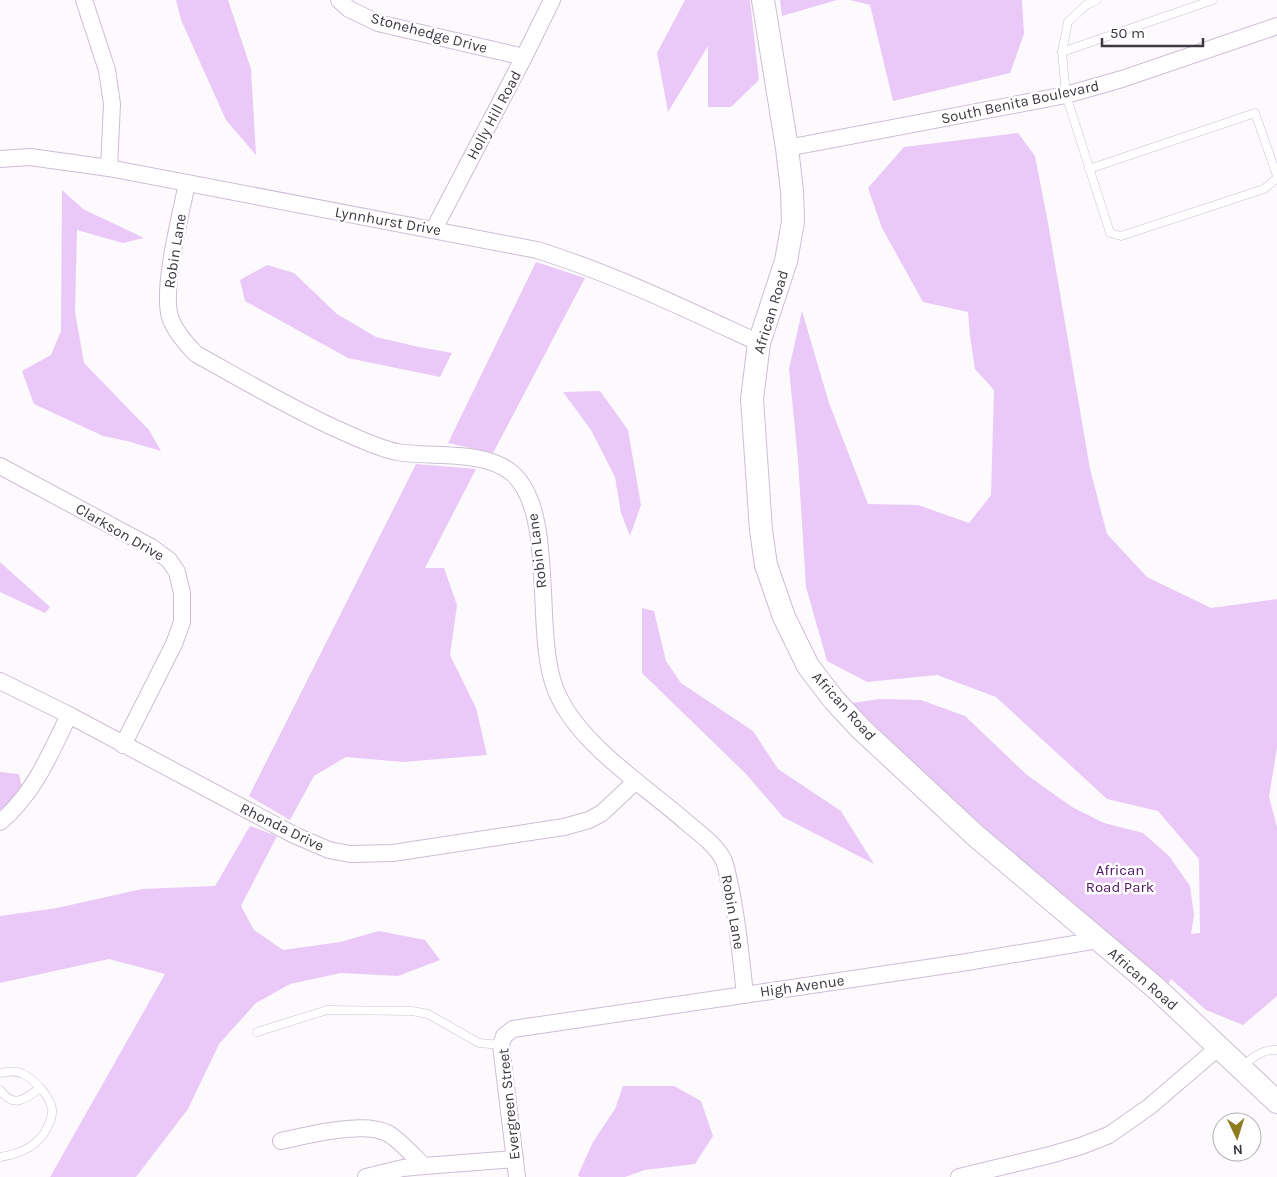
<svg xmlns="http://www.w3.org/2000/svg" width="1277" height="1177" font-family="Karla,sans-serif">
	<rect width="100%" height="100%" fill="#fdfafe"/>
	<g fill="#eac8f8">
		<path d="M176,0H228L251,69L256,155L226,120L181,20Z"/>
		<path d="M685,0H750L759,80L731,107H708V46L668,112L657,53Z"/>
		<path d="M780,0H837L782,16Z"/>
		<path d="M850,0H1022L1024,34L1010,73L893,101L870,5Z"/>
		<path d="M1018,133L1035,156L1048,223L1090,469L1107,534L1147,577L1211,608L1277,599V747L1269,797L1277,827V996L1243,1025L1206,1010L1171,979L1168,984L995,837L907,758L852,703L879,699L921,700L965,716L1027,775L1072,807L1104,823L1143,833L1169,856L1190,886L1194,915L1191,934L1200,933L1199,859L1158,811L1107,799L996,697L937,675L867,682L827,661L806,587L798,460L789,369L802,311L829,403L868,504L918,505L969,523L991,495L994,390L975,369L970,336L968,312L923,302L882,228L868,188L904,147Z"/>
		<path d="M62,190L83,209L144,238L123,243L77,230L75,312L84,363L149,430L161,451L127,441L103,436L34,404L22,371L51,355L61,331Z"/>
		<path d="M536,262L585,278L493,453L448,443Z"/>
		<path d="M267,265L294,273L337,314L376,337L419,347L452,353L440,377L348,358L245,301L240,280Z"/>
		<path d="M600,391L628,430L641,505L630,536L621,513L615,477L591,430L563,392Z"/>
		<path d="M416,464L476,469L425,568H444L457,605L450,655L476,708L487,755L403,762L346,757L314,776L290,820L249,796Z"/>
		<path d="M0,562L50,607L45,613L0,592Z"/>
		<path d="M642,608L654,611L666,661L681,683L753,731L778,769L841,811L874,864L783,817L746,774L642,673Z"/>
		<path d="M0,772L19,774L23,792L0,810Z"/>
		<path d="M250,826L277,836L241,906L254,930L283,950L340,942L379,931L425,940L440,960L398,976L341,973L290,984L256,1003L219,1044L188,1109L136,1177H50L165,974L109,959L0,983V916L57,908L142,889L215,886Z"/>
		<path d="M623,1086H674L701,1101L713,1136L695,1164L645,1170L625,1177H580L578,1175L593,1142L615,1109Z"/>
	</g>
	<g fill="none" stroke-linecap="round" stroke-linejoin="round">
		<g stroke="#cdbed3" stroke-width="9">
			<g id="lane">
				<path d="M1097,0L1086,5L1068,22L1062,52L1066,95L1110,233L1121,236L1264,189L1277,178"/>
				<path d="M1062,52L1213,0"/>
				<path d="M1089,169L1255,113L1277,176"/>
				<path d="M257,1032L327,1010L412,1011L428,1014L479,1043L501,1045"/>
				<path d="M1242,1067C1252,1058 1262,1049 1277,1050"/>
				<path d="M0,1073C8,1072 15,1070 23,1074C34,1079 50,1096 52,1109C53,1116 50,1122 47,1128C38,1147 20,1154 0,1157"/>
				<path d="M0,1090C14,1109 25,1099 40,1088"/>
			</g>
		</g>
		<g stroke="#cdbed3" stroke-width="18">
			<g id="street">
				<path d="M84,0L107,70L112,104L109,168"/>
				<path d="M339,0L349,9L378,23L524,57"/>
				<path d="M787,148L1066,95L1122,79L1277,26"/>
				<path d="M0,159L30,157L109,168L537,250C614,274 686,309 759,343"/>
				<path d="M187,183C181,214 160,293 171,320C177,334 186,344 196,354C243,380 290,408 339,430C357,438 377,448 397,452C431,458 484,449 512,473C557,512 533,631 555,688C576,743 643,784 686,822C699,833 715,844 723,859C727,867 728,878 730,886C738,922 741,958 745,995"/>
				<path d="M434,229L524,57L552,0"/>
				<path d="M0,466L151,547L169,560L177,572L182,593V622L174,644L123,745"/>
				<path d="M0,681L69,715L294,835L329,850L350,854L393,853L564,827L589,820L602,813L636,781"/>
				<path d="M0,822C34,794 50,754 69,715"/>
				<path d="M281,1141C307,1135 363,1121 387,1133C398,1138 414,1157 424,1166L515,1159"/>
				<path d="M366,1177L403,1168L424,1166"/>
				<path d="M517,1177L501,1045L504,1036L513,1029L961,963L1098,940"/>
				<path d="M959,1177L1050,1155L1081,1146L1109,1135L1149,1107L1219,1047"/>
			</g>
		</g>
		<g stroke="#cdbed3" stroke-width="24">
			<path id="secondary" d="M763,0L787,148L792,191L793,222L786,261L759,343L752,399L761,530L766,565L784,617L808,666L834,700L861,729L976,836L1157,989L1277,1102"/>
		</g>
		<use href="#lane" stroke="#fff" stroke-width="8"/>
		<use href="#street" stroke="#fff" stroke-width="16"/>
		<use href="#secondary" stroke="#fff" stroke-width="22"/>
	</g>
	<g text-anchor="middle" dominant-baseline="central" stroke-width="5" stroke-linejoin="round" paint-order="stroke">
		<g font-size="15" fill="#3e3840" stroke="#fff">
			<text transform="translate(429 33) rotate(15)">Stonehedge Drive</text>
			<text transform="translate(1020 102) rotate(-12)">South Benita Boulevard</text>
			<text transform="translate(494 115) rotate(-62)">Holly Hill Road</text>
			<text transform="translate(388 221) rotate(10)">Lynnhurst Drive</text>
			<text transform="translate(175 251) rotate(-81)">Robin Lane</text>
			<text transform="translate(771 312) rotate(-73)">African Road</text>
			<text transform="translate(120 532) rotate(30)">Clarkson Drive</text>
			<text transform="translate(537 551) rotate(-97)">Robin Lane</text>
			<text transform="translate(844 706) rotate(48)">African Road</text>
			<text transform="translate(282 827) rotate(26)">Rhonda Drive</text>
			<text transform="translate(733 912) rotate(80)">Robin Lane</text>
			<text transform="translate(1143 979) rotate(41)">African Road</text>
			<text transform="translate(802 986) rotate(-8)">High Avenue</text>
			<text transform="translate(509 1104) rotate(-96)">Evergreen Street</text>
		</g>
		<g font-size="15" fill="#4f1363" stroke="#fff">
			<text x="1120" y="870">African<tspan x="1120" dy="17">Road Park</tspan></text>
		</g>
	</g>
	<g transform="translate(1237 1137) rotate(176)"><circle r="24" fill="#ffffff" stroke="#b2afb3"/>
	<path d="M0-4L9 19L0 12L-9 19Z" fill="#917b21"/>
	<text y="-8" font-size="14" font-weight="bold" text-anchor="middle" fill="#3e3840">N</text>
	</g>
	<path d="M1102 38v8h101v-8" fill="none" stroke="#3e3840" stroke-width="2.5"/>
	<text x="1110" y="38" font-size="15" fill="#3e3840" stroke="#ffffff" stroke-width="4" paint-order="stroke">50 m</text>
</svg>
